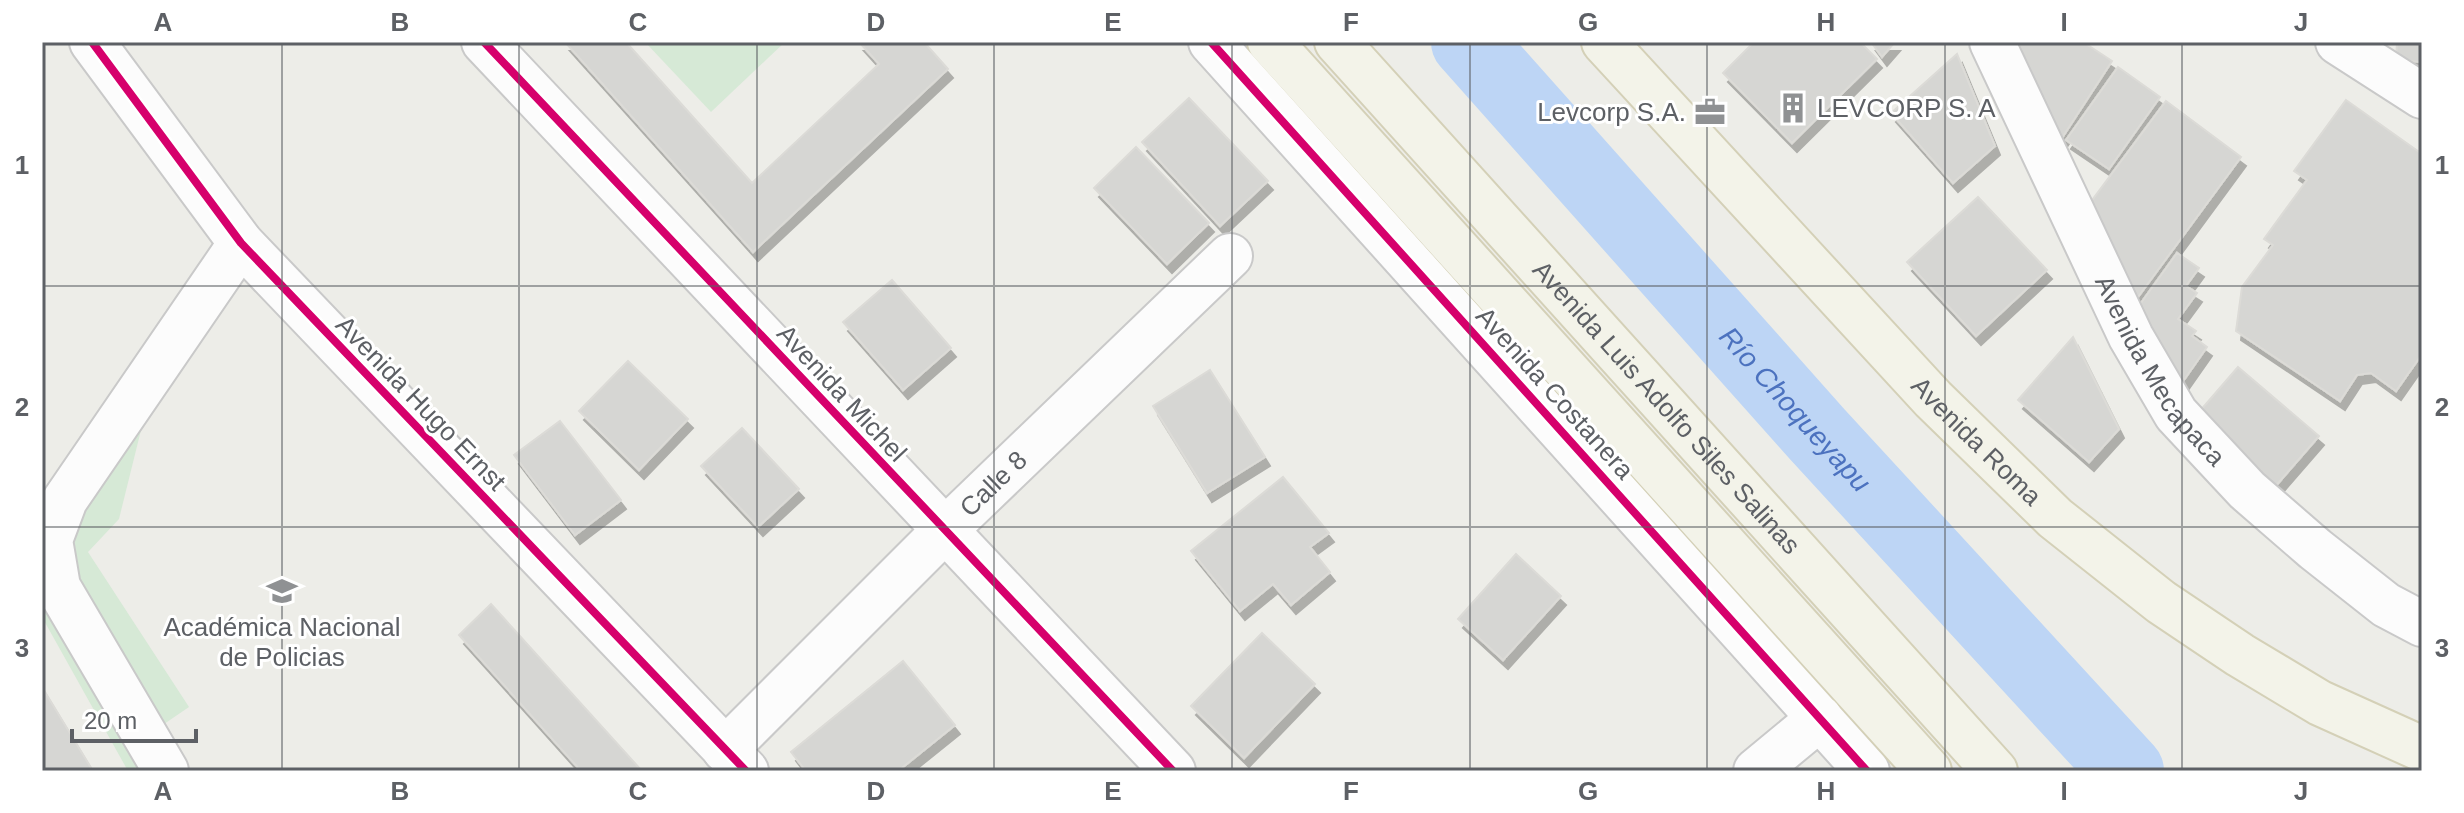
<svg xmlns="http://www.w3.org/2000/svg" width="2464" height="813" font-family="Helvetica,sans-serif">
	<defs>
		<filter id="shadow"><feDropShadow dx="5" dy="9" stdDeviation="0" flood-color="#0004"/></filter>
	</defs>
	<rect width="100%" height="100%" fill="#edede8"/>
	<g fill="#d6e9d6">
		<path d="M645,42H785L711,112Z"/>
		<path d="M169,317L119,519L88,552L189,707L145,737L167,771H128L42,617V502Z"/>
	</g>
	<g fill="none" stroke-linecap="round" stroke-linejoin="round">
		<path stroke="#bdd5f5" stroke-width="74" id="s1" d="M1468,42L1817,434L2127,771"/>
	</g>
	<g fill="#d6d6d3" stroke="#dcdbd7" stroke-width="2" filter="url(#shadow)">
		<path d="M565,42H626L752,183L879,64L859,42H924L948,69L753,252Z"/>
		<path d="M1754,42H1860L1877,59L1792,143L1723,73Z"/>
		<path d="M1871,42H1895L1882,57Z"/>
		<path d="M2011,42H2083L2112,61L2060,141Z"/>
		<path d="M2397,42H2422V62L2396,60Z"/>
		<path d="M1957,54L1995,146L1953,183L1891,113Z"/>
		<path d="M2118,67L2160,97L2109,169L2066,140Z"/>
		<path d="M1189,98L1268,181L1220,226L1142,142Z"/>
		<path d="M2346,100L2422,154V354L2396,391L2371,373L2357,375L2340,401L2236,331L2242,287L2273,245L2264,239L2307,180L2294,171Z"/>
		<path d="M2166,101L2241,157L2127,312L2087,207Z"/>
		<path d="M1136,147L1209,223L1167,264L1094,188Z"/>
		<path d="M1978,197L2047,270L1976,336L1907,262Z"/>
		<path d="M2177,253L2199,268L2186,286L2197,293L2178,319L2196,331L2192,336L2207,347L2172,397L2128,321Z"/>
		<path d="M892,280L951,348L903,390L843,322Z"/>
		<path d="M2073,337L2119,429L2089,462L2018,400Z"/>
		<path d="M628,361L688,419L639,470L579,411Z"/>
		<path d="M2238,367L2319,436L2274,488L2193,419Z"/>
		<path d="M1210,370L1265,457L1207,493L1153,406Z"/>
		<path d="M560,421L621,500L575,535L514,455Z"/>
		<path d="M742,428L799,489L758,527L701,466Z"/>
		<path d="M1283,477L1329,533L1310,547L1330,572L1291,605L1273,584L1240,611L1191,551Z"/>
		<path d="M1516,554L1561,596L1503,660L1458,619Z"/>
		<path d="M491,604L642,771H581L459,635Z"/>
		<path d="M1262,633L1315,684L1244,758L1191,706Z"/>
		<path d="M903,661L955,725L898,771H806L791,752Z"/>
		<path d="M42,687L93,771H42Z"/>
	</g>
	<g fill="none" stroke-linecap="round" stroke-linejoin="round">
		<g stroke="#c9c9c9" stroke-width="48">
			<g id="minor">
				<path d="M92,42L241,243L746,771"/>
				<path d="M484,42L1173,771"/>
				<path d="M1211,42L1867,771"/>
				<path id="s2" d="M1992,42L2131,337L2176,414L2247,490L2315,549L2386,605L2422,624"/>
				<path d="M2338,42L2422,96"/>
				<path id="s3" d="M725,750L944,531L1230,256"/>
				<path d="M166,771L58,587L50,540L65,500L241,243"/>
				<path d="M1756,771L1820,718"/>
			</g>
		</g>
		<g stroke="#d4d0b7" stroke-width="48">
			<g id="major">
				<path d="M1270,42L1929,771"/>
				<path id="s4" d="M1337,42L1995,771"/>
				<path id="s5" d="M1604,42L1933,399L2055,518L2161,602L2240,655L2320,703L2422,749"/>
			</g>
		</g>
		<use href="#minor" stroke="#fcfcfc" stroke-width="44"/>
		<use href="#major" stroke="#f3f3e9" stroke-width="44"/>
		<g stroke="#fff" stroke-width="13">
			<g id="cycleway">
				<path d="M92,42L241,243L746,771"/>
				<path d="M484,42L1173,771"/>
				<path d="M1211,42L1867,771"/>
			</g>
		</g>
		<use href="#cycleway" stroke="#d6006c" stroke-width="8"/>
	</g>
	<path fill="none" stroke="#5d6065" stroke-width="2" stroke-opacity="0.55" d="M282,42V771M519,42V771M757,42V771M994,42V771M1232,42V771M1470,42V771M1707,42V771M1945,42V771M2182,42V771M42,286H2422M42,527H2422"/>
	<defs>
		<g id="building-bare" transform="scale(2.4)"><path d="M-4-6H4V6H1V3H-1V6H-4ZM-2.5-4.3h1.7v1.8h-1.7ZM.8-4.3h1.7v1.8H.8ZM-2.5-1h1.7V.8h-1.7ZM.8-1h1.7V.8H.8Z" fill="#8f9193" stroke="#fff" stroke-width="2.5" paint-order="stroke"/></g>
		<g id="office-bare" transform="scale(2.4)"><path d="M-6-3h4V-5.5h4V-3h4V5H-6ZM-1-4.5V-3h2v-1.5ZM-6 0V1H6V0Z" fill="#8f9193" stroke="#fff" stroke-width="2.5" paint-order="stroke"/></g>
		<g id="university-bare" transform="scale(2.4)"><path d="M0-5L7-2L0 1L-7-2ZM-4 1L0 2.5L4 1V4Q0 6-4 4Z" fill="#8f9193" stroke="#fff" stroke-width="2.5" paint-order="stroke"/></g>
	</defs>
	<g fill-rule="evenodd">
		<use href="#building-bare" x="1793" y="108"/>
		<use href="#office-bare" x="1710" y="112"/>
		<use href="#university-bare" x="282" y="591"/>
	</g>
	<g text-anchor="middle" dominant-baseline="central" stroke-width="6" stroke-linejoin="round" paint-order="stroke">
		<g font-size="26" fill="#5d6065" stroke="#fff" text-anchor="start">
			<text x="1817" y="108">LEVCORP S. A</text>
			<text x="1686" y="112" text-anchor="end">Levcorp S.A.</text>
			<text x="282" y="627" text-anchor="middle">Académica Nacional<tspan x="282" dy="30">de Policias</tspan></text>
		</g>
		<g font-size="26" fill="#5d6065" stroke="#fff">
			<text stroke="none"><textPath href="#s2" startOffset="370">Avenida Mecapaca</textPath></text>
			<text transform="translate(842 393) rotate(47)">Avenida Michel</text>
			<text transform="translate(1555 393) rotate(48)">Avenida Costanera</text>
			<text transform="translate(421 403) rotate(46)">Avenida Hugo Ernst</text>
			<text stroke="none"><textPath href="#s4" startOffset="492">Avenida Luis Adolfo Siles Salinas</textPath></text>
			<text stroke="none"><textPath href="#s5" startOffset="546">Avenida Roma</textPath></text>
			<text stroke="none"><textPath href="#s3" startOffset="378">Calle 8</textPath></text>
		</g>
		<g font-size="28" font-style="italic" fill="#4c72bf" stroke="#fff">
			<text stroke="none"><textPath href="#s1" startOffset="492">Río Choqueyapu</textPath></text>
		</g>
	</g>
	<rect width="2464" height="813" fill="none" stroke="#ffffff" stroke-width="88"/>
	<path d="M72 729v12h124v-12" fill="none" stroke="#5d6065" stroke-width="4"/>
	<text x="84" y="729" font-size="24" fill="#5d6065" stroke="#ffffff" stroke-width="6" paint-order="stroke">20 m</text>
	<rect x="44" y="44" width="2376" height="725" fill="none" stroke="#5d6065" stroke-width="3"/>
	<g font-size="26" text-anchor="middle" font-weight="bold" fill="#5d6065">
		<text x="163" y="31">A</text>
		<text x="400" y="31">B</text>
		<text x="638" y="31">C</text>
		<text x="876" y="31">D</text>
		<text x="1113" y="31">E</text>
		<text x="1351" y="31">F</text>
		<text x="1588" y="31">G</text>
		<text x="1826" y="31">H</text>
		<text x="2064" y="31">I</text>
		<text x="2301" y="31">J</text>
		<text x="22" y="174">1</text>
		<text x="2442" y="174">1</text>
		<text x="22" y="416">2</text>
		<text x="2442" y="416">2</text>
		<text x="22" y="657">3</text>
		<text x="2442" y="657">3</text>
		<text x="163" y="800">A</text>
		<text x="400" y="800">B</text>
		<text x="638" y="800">C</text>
		<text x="876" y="800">D</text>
		<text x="1113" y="800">E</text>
		<text x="1351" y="800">F</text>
		<text x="1588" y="800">G</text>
		<text x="1826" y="800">H</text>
		<text x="2064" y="800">I</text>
		<text x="2301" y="800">J</text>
	</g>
</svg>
